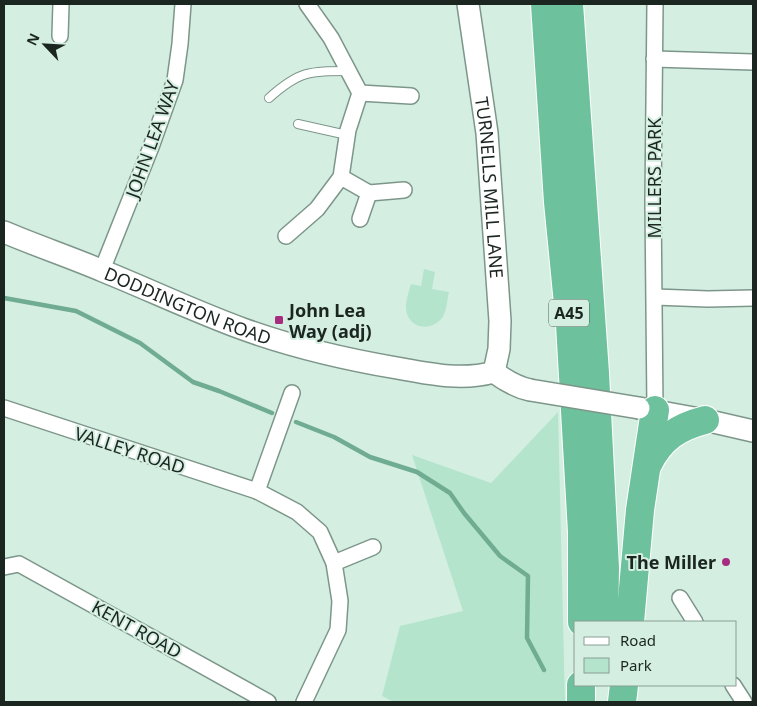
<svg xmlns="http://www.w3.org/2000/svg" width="757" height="706" font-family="'Noto Sans',sans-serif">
	<rect width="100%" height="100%" fill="#d4efe1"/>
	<g fill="#b5e4cd">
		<path d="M424,269L435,272L432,289L449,292C447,300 447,311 442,318C430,333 406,328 406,307C406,300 409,291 411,284L421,286Z"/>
		<path d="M558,412L565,702H394L382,696L400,626L463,611L412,455L491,483Z"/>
	</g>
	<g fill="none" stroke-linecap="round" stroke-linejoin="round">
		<g stroke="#70ac91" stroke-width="4.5">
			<path d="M4,298L76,311L140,343L193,382L219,391L272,413"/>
			<path d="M296,422L334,437L370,457L417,472L450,493L464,513L500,556L528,576L527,638L544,670"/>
		</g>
		<g stroke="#7d968a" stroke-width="10">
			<g id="lane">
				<path d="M269,98C299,71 309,71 349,71"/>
				<path d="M298,124L347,135"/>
			</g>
		</g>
		<g stroke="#7d968a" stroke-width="18">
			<g id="street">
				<path d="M655,4L653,202L655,410"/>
				<path d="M60,36L61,4"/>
				<path d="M654,59L753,62"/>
				<path d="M360,93L411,96"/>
				<path d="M341,177L369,193L404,190"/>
				<path d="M360,219L369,193"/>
				<path d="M286,236L317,209L341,177L348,130L360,93L331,38L307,4"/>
				<path d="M102,270L151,147L175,80L180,44L183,4"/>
				<path d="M655,297L708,299L753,298"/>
				<path d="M4,408L257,491L297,512L320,532L334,563L340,601L338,630L304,702"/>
				<path d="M257,491L292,393"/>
				<path d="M334,563L373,547"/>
				<path d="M4,567L19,564L268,702"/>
				<path d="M680,598L695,622"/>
				<path d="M733,685L744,702"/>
			</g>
		</g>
		<g stroke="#7d968a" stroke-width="24">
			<g id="secondary">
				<path id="s1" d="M468,4L487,133L500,321L499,349L494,372"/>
				<path id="s2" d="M4,232C37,246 70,257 103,271C150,290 196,312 243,329C293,347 344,359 397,368C430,374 462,381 494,372"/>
				<path d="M494,372C506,381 516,387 530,390"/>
				<path d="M639,408L705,420L753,431"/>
			</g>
		</g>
		<g stroke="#fff" stroke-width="30">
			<g id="highway">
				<path d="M545,4L558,202L570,324L582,532V622"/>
				<path d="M569,4L595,373L605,568L604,622"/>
				<path d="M648,464C661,438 678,427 705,420"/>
				<path d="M630,622L640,510L655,410"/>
				<path d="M581,702V685"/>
				<path d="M622,702L624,685"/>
			</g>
		</g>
		<use href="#lane" stroke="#fff" stroke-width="8"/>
		<use href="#street" stroke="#fff" stroke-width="15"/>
		<use href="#secondary" stroke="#fff" stroke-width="21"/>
		<use href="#highway" stroke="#6dc19d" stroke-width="28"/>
		<g stroke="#7d968a" stroke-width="24" stroke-linecap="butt">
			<path id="secondary-bridge" d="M530,390L639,408"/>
		</g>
		<use href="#secondary-bridge" stroke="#fff" stroke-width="21"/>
	</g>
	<g fill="#a72b7e" stroke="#d4efe1" stroke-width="2">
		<rect x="274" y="315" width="10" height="10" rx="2.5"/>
		<circle cx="726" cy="562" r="5"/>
	</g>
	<g text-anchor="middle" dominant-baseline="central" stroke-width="4" stroke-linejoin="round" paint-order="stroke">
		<rect fill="#d4efe1" stroke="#53625b" stroke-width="1" x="549" y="299.5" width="40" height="27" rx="4"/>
		<g font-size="16" font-weight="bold" fill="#1c2621">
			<text x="569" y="313">A45</text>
		</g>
		<g font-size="18" fill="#1c2621" stroke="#d4efe1">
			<text transform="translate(152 139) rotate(-70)">JOHN LEA WAY</text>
			<text transform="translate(654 178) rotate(-90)">MILLERS PARK</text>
			<text stroke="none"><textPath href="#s1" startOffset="185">TURNELLS MILL LANE</textPath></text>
			<text stroke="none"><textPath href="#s2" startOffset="198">DODDINGTON ROAD</textPath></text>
			<text transform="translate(130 450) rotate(18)">VALLEY ROAD</text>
			<text transform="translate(137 629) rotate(29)">KENT ROAD</text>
		</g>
		<g font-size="18" font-weight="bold" fill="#1c2621" stroke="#d4efe1" text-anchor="start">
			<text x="289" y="310">John Lea<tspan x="289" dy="21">Way (adj)</tspan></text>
			<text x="716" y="562" text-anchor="end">The Miller</text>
		</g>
	</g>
	<rect width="757" height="706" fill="none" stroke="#1c2621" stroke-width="10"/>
	<rect x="574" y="621" width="162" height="65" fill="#d4efe1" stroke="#8a9f94"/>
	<rect x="584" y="637" width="25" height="8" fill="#ffffff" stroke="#8a9f94"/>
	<text x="620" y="646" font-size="15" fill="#1c2621">Road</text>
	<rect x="584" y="658" width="25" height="15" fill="#b5e4cd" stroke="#8a9f94"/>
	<text x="620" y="671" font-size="15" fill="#1c2621">Park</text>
	<g transform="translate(45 45) rotate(295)" stroke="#d4efe1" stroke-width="4" paint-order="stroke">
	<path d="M0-4L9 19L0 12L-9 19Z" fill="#1c2621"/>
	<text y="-8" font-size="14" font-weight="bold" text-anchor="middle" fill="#1c2621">N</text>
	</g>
</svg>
